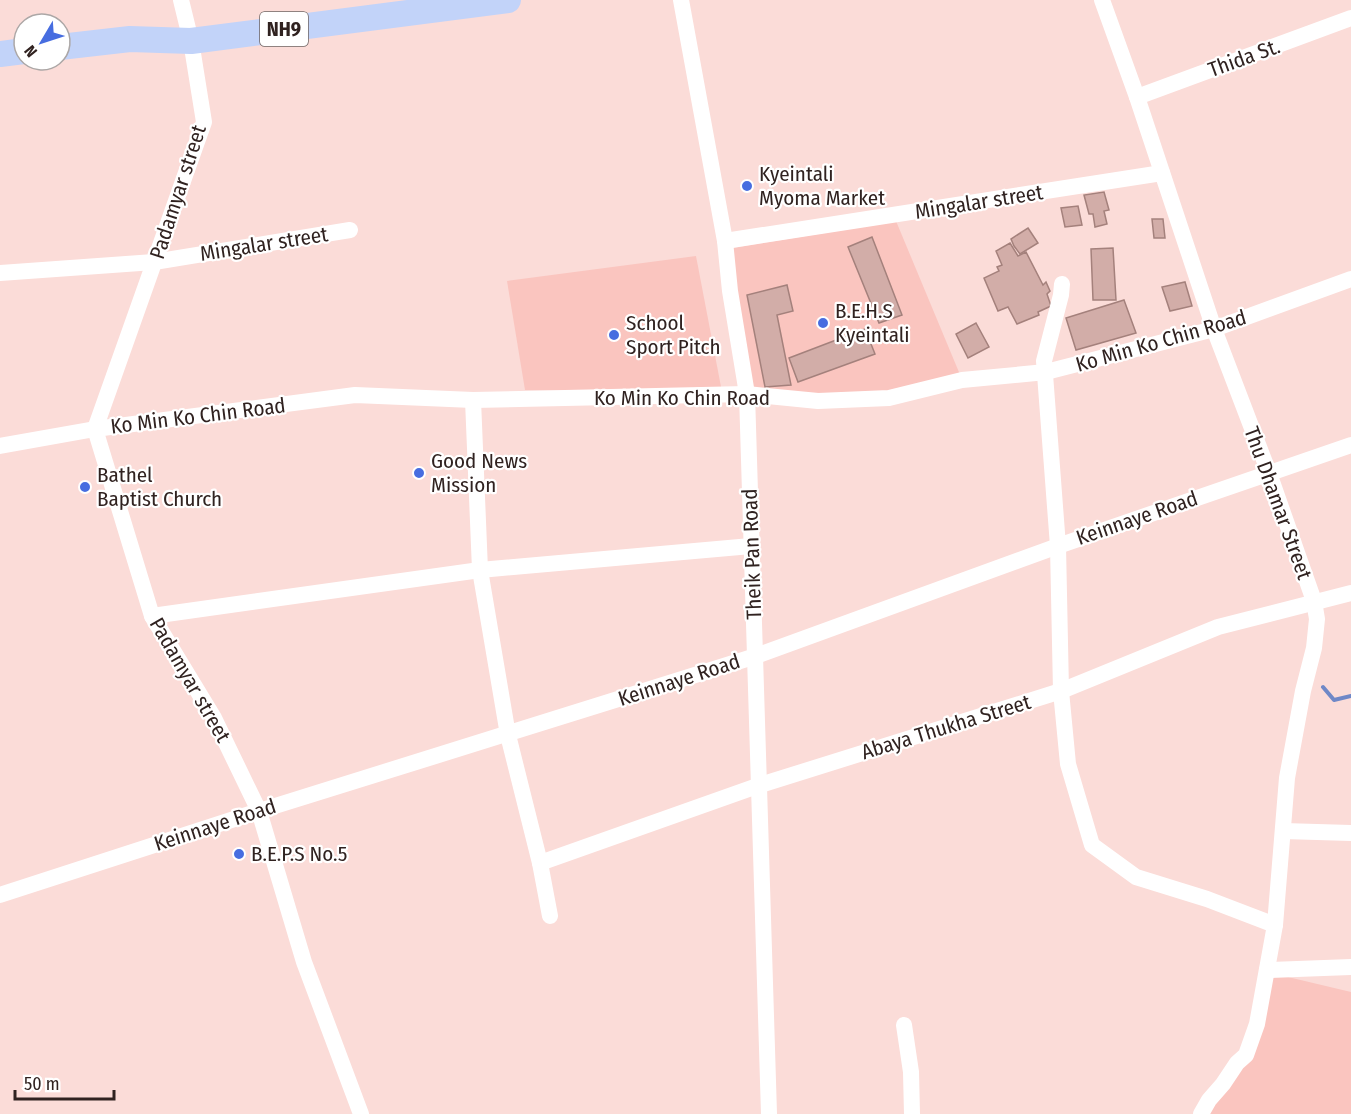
<svg xmlns="http://www.w3.org/2000/svg" width="1351" height="1114" font-family="'Fira Sans Condensed',sans-serif">
	<rect width="100%" height="100%" fill="#fbdcd8"/>
	<g fill="#fac5bf">
		<path d="M896,221L961,377L889,398L753,400L727,249Z"/>
		<path d="M696,256L722,392L525,390L507,281Z"/>
		<path d="M1267,970L1288,977L1351,992V1114H1201L1237,1063Z"/>
	</g>
	<g fill="none" stroke-linecap="round" stroke-linejoin="round">
		<path stroke="#6f88c7" stroke-width="4" d="M1323,687L1334,700L1351,696"/>
	</g>
	<g fill="#d2ada8" stroke="#a4817c" stroke-width="1.5">
		<path d="M1104,192L1109,210L1104,211L1107,224L1095,227L1093,214H1089L1084,195Z"/>
		<path d="M1078,206L1082,225L1065,227L1061,208Z"/>
		<path d="M1152,219H1163L1165,238H1154Z"/>
		<path d="M1028,228L1038,243L1020,254L1014,246L1011,239Z"/>
		<path d="M872,237L902,315L879,323L848,247Z"/>
		<path d="M1010,243L1018,256L1026,252L1043,285L1046,282L1050,291L1047,294L1051,306L1038,312L1039,315L1017,324L1008,307L998,311L984,278L999,271L997,267L1002,265L996,251Z"/>
		<path d="M1113,248L1116,300H1093L1091,249Z"/>
		<path d="M1185,282L1192,306L1170,311L1162,287Z"/>
		<path d="M787,285L793,311L777,315L791,385L765,387L747,295Z"/>
		<path d="M1124,300L1136,333L1076,350L1066,318Z"/>
		<path d="M976,323L989,347L968,358L956,334Z"/>
		<path d="M865,329L875,354L798,382L789,358Z"/>
	</g>
	<g fill="none" stroke-linecap="round" stroke-linejoin="round">
		<g stroke="#fff" stroke-width="16">
			<path d="M181,0L191,41L204,122L95,429L152,616L214,718L259,811L304,962L361,1114"/>
			<path d="M681,0L725,241L730,291L747,394L769,1114"/>
			<path d="M1102,0L1137,97L1214,329L1269,473L1314,601L1317,619L1314,648L1303,691L1287,778L1275,925L1257,1024L1246,1055L1237,1063L1223,1084L1209,1100L1201,1114"/>
			<path d="M1137,97L1351,18"/>
			<path d="M725,241L1162,173"/>
			<path d="M0,273L154,262L350,230"/>
			<path d="M1062,284L1061,295L1044,361L1058,546L1061,691L1068,764L1092,845L1136,877L1207,899L1275,925"/>
			<path d="M473,400L480,570L508,735L540,863L550,916"/>
			<path d="M0,446L95,429L355,395L473,400L747,394L818,401L889,398L962,380L1046,372L1214,329L1351,279"/>
			<path d="M152,616L480,570L751,546"/>
			<path d="M1283,831L1351,833"/>
			<path d="M540,863L760,785L1061,691L1218,627L1351,593"/>
			<path d="M0,895L259,811L756,656L1058,546L1351,445"/>
			<path d="M1267,970L1351,967"/>
			<path d="M904,1025L911,1072L912,1114"/>
		</g>
		<g stroke="#c2d3f9" stroke-width="26">
			<path d="M60,47L130,39L191,41L508,0"/>
			<path d="M0,54L24,51"/>
		</g>
	</g>
	<g fill="#476de0" stroke="#fff" stroke-width="2">
		<circle cx="747" cy="186" r="6"/>
		<circle cx="823" cy="323" r="6"/>
		<circle cx="614" cy="335" r="6"/>
		<circle cx="419" cy="473" r="6"/>
		<circle cx="85" cy="487" r="6"/>
		<circle cx="239" cy="854" r="6"/>
	</g>
	<g text-anchor="middle" dominant-baseline="central" stroke-width="4.5" stroke-linejoin="round" paint-order="stroke">
		<rect fill="#fff" stroke="#6e6463" stroke-width="1.5" x="260" y="12" width="48" height="34" rx="4.5"/>
		<g font-size="20" font-weight="bold" fill="#302220">
			<text x="284" y="29">NH9</text>
		</g>
		<g font-size="21" fill="#302220" stroke="#fff">
			<text transform="translate(1244 58) rotate(-20)">Thida St.</text>
			<text transform="translate(178 192) rotate(-72)">Padamyar street</text>
			<text transform="translate(979 202) rotate(-9)">Mingalar street</text>
			<text transform="translate(264 244) rotate(-9)">Mingalar street</text>
			<text transform="translate(1161 341) rotate(-16)">Ko Min Ko Chin Road</text>
			<text x="682" y="398">Ko Min Ko Chin Road</text>
			<text transform="translate(198 416) rotate(-7)">Ko Min Ko Chin Road</text>
			<text transform="translate(1278 503) rotate(70)">Thu Dhamar Street</text>
			<text transform="translate(1137 518) rotate(-19)">Keinnaye Road</text>
			<text transform="translate(752 554) rotate(-92)">Theik Pan Road</text>
			<text transform="translate(190 680) rotate(60)">Padamyar street</text>
			<text transform="translate(679 680) rotate(-18)">Keinnaye Road</text>
			<text transform="translate(946 727) rotate(-17)">Abaya Thukha Street</text>
			<text transform="translate(215 825) rotate(-18)">Keinnaye Road</text>
		</g>
		<g font-size="21" fill="#302220" stroke="#fff" text-anchor="start">
			<text x="759" y="174">Kyeintali<tspan x="759" dy="24">Myoma Market</tspan></text>
			<text x="835" y="311">B.E.H.S<tspan x="835" dy="24">Kyeintali</tspan></text>
			<text x="626" y="323">School<tspan x="626" dy="24">Sport Pitch</tspan></text>
			<text x="431" y="461">Good News<tspan x="431" dy="24">Mission</tspan></text>
			<text x="97" y="475">Bathel<tspan x="97" dy="24">Baptist Church</tspan></text>
			<text x="251" y="854">B.E.P.S No.5</text>
		</g>
	</g>
	<g transform="translate(42 42) rotate(231)"><circle r="28" fill="#ffffff" stroke="#aca7a6" stroke-width="1.5"/>
	<path d="M0-4.5L10 22L0 15L-10 22Z" fill="#476de0"/>
	<text y="-9" font-size="16" font-weight="bold" text-anchor="middle" fill="#302220">N</text>
	</g>
	<path d="M15 1090v9h99v-9" fill="none" stroke="#302220" stroke-width="3"/>
	<text x="24" y="1090" font-size="18" fill="#302220" stroke="#ffffff" stroke-width="4.5" paint-order="stroke">50 m</text>
</svg>
